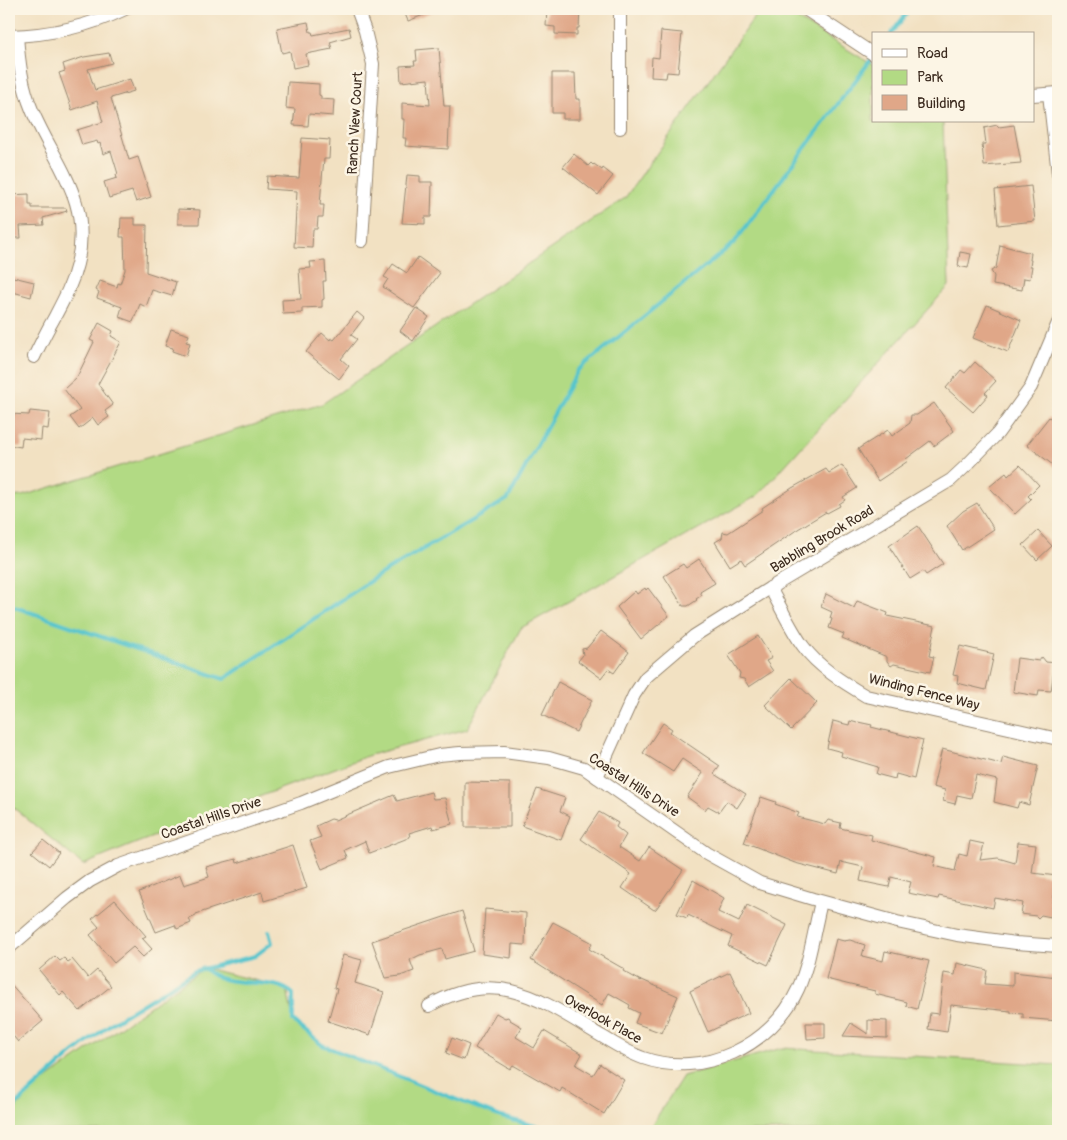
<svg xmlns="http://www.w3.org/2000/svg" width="1067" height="1140" font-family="Pangolin,sans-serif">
	<rect width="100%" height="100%" fill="#fcf5e5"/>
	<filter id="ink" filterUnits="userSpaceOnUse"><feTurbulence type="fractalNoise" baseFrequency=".02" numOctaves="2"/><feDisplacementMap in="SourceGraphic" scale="10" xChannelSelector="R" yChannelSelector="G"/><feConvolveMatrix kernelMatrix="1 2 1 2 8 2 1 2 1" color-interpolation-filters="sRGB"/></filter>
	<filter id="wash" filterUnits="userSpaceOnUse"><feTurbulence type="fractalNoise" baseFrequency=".0096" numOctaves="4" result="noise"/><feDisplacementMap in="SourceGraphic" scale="20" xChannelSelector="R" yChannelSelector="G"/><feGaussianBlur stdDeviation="1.12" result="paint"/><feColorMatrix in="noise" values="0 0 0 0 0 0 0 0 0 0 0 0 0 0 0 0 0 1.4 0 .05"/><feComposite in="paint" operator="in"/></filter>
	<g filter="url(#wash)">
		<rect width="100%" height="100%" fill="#f2e1c2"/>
		<g fill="#b2da84" stroke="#768251">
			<path d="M760,9H781L873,65V121H943L949,286L757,496L521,628L467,729L370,755L134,844L83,865L9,804V497L22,496L322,404L625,198Z"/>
			<path d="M204,968L287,988L293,1021L322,1045L501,1117L535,1126L566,1131H9V1116L33,1089Z"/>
			<path d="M782,1048L1058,1065V1131H648L683,1076Z"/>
		</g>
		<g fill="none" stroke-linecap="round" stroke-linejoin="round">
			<g stroke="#57c5cd" stroke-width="4">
				<path d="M891,34L910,9"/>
				<path d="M9,605L224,679L379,575L508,499L578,370L734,243L873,57"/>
				<path d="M204,968C226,992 273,974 293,994V1021L322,1045L450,1097L501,1117L535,1126L568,1131"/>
				<path d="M9,1114L18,1103L72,1054L112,1023L172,986L195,971L255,956L272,943L269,932"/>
			</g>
		</g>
		<g id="blocks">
			<g fill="#e0a788">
				<path d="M403,9H439L408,21Z"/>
				<path d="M547,9H580L579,28H577V35L555,34V27L546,26Z"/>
				<path d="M308,22L310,32H312L313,35L349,28L351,36L330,42L332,49L306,54L308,65L293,68L290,51L282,53L277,28Z"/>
				<path d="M661,31L682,33L678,73L667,72L666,78L651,77L652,57L659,58Z"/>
				<path d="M439,48L444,106H450L448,149L405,146L406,138H403L404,119H402V103L430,105L428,79L401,82L400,66L415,65L414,61H417L416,50Z"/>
				<path d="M109,53L112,63L88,69L95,90L130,79L134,91L111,98L129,160L138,157L151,197L136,202L132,191L109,198L104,182L117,178L116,175L118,174L111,151L103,154L100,143L98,144L97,141L82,145L77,130L103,122L97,101L72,110L59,73L65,71L63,64L84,57Z"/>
				<path d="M552,73H575L576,99H580V119H563V113H552Z"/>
				<path d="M288,82L319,84V95L321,96V99L334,100L333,116L309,114L308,126L293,125L295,109L286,108Z"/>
				<path d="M997,125L999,127L1014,125L1021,163L984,166L982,144H986L984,128Z"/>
				<path d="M302,138L330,140L329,159H324L322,179L320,205H324L323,217H318L317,229H313L312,248L294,247L297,191L266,189L267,176L299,178Z"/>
				<path d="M574,154L588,166L591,163L593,165L594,164L602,170L603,168L613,176L598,195L563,167Z"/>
				<path d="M407,175L420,176V182H432L431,217H425V224L402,223Z"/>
				<path d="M1031,186L1035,221L998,225L995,190Z"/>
				<path d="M29,194V205H32V208H66L67,211L43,218L44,225L20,226L21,238H9V195Z"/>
				<path d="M178,209L200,210L199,224H178Z"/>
				<path d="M121,218H135V225H147L146,272L176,282L172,296L152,290L146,307L140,304L133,322L119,317L122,307L97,298L99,292L96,290L100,281L117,287L118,283L120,284L125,270L124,237H120Z"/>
				<path d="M1000,245L1031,253L1030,260H1031L1030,266H1032L1030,279L1024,278L1022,290L993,285L994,276L991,271L996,268Z"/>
				<path d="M960,252L971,254L968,268L958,266Z"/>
				<path d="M418,257L440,273L414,308L383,287L388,279L384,277L393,264L407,273Z"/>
				<path d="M325,261L326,281H323L324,299L322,300V307L302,308V313L283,314L282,300L301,299L299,269L311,268L310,262Z"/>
				<path d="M9,276L34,282L31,297L9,291Z"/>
				<path d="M987,305L1021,320L1008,352L973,338Z"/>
				<path d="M416,308L429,317L413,341L400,331Z"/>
				<path d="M357,312L364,318L351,335L357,339L341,359L349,366L339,379L306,352L322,333L330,340L331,338L334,340Z"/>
				<path d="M99,323L113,331L111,336L121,342L98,384L113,405L105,411L109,417L98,425L93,418L79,429L70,417L80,410L64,389L77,377L94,342L90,340Z"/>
				<path d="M171,329L189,335L186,342L190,343L186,356L172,351L173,348L165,346Z"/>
				<path d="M975,362L996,381L985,393L988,395L973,412L946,388L961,370L965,373Z"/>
				<path d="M934,403L954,431L934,446L930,441L906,459L908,461L878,481L858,449L888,430L892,436L910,423L911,415H917Z"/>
				<path d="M30,411L50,413L48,429L42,428L41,440L22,438L21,447L9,445V414L29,415Z"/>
				<path d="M1049,417L1058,424V469L1027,445Z"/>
				<path d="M842,465L857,488L843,497L845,500L839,504L840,506L827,513L826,512L798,529L745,565L741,559L730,566L715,542L722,538L723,532L728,533L763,510L762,508L792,488L826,469L829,473Z"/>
				<path d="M1020,465L1039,485L1028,496L1031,499L1015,514L989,487L1006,473L1008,476Z"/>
				<path d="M977,503L994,529L962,550L947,526L963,511Z"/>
				<path d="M918,526L943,564L926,575L923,571L910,579L889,546Z"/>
				<path d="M1038,531L1052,546L1037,560L1023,545Z"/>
				<path d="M699,559L715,583L700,592L702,595L696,599L697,600L688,606H683L664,576L683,564L686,568Z"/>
				<path d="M645,588L646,590L648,588L669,616L641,639L617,607L635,591L637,594Z"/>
				<path d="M826,594L854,608L857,601L888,613L887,616L935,626L929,656L934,657L930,672L894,664L891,666L887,661V657L842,638L844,634L829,628L832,619L830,618L832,612L821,607Z"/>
				<path d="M601,631L629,652L614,673L608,669L601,678L578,661L583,655L582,649L587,648Z"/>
				<path d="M758,636L772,658L766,661L773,671L749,687L744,679L739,678L740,673L728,655Z"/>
				<path d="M960,646L994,654L986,690L957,683L958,676L953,675Z"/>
				<path d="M1042,657L1046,662L1055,663L1051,691L1039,690L1038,696L1013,692L1017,658L1039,661Z"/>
				<path d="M791,678L817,703L791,730L765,705Z"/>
				<path d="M558,682L592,700L576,732L542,715Z"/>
				<path d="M833,721L849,725L850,721L857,723L858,722L872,725L871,727L923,740L914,779L896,774L895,779L876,774L878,767L841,756L842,752L827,748Z"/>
				<path d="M663,723L672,729L670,732L720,766L714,774L746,794L737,808L727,801L719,812L708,806L705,810L687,797L703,773L682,759L673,772L643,753Z"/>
				<path d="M942,749L1001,764L1003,757L1038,766L1029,805L1019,802L1017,808L994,802L997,780L976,775L971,798L957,795L955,804L943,801L945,790L933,787Z"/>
				<path d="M465,782L510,783V827H465Z"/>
				<path d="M537,789L565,798L560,811L570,816L561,840L522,826Z"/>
				<path d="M431,792L433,799L445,798L452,824L433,829L432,826L409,833L410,837L403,840L369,853L365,841L345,850L348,858L322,869L310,841L321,837L316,826L331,819L335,820L394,795L397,801Z"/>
				<path d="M761,797L776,802L775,804L799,813L797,817L825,824L828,820L841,823L840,828L872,835L871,840L936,857L934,866L955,871L959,854L967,856L970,841L984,844L980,860L998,858L1015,863L1018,842L1036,844L1032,873L1057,876L1051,917L1041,915L1038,918L1036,916L1021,914L1023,903L995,898L993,908L939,896L938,899L908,893L911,882L891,877L889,887L874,884L860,881L863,867L841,862L838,874L795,863L744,843Z"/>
				<path d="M599,812L618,823L616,827L626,835L619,847L640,861L649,847L683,870L656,909L654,910L622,888L631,874L581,839Z"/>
				<path d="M43,840L59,853L49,866L32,852Z"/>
				<path d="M293,845L307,888L264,901L262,892L196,914V916L189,919L191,923L177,929L175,925L156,932L139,892L180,875L184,885L209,877L206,867L236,859L237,863Z"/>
				<path d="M693,880L724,898L718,912L739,922L747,905L787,925L768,965L728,946L732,936L688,915L687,918L677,914Z"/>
				<path d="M115,900L146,936L142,938L152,949L143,957L133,947L114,963L90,935L99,927L92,919Z"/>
				<path d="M485,909L526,913L525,945L512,944L511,958L482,954Z"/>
				<path d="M462,911L474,951L445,959L442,949L420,955L410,960L414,971L400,976L385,978L372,941Z"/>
				<path d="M553,922L591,942L592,944L589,949L624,969L623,971L641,981L642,980L678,996L662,1033L635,1023L639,1013L629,1008L630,1005L609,993L602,1005L531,960Z"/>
				<path d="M836,939L844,941L850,940L865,945L862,956L883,961L885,951L929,961L917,1009L906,1006L907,1002L875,994V991L826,979Z"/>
				<path d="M343,955L362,960L355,983L384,992L370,1035L328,1021L337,989L334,988Z"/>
				<path d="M55,956L60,961L64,958L68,962L72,959L88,978L97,970L111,986L80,1011L63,992L60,995L39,970Z"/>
				<path d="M957,963L987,970L985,984L1013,986V972L1058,977V1021L1023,1018V1014L1011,1013V1011L951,1005L947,1032L928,1029L930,1013L939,1014L944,973L955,975Z"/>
				<path d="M730,972L749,1013L708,1032L690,991Z"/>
				<path d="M9,982L43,1021L18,1042L9,1031Z"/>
				<path d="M496,1013L505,1018L508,1017L510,1020L522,1027L516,1037L534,1048L544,1031L582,1054L576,1065L593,1075L600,1064L624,1080L604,1114L562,1088L560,1092L513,1065L510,1069L475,1048Z"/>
				<path d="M868,1020L887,1021V1038L843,1036L851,1023L868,1034Z"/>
				<path d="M806,1023H825V1038L807,1039Z"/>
				<path d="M452,1038L469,1045L464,1060L446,1053Z"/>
			</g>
		</g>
	</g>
	<g filter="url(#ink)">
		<use href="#blocks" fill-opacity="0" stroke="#968670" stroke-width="1"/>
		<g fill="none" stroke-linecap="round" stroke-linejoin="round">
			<g stroke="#968670" stroke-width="14">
				<g id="street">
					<path d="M357,9L365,31L373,64L362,241"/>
					<path d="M805,9L873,54"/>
					<path d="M9,36C50,35 88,27 125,9"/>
					<path d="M17,36C19,62 22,86 32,110C54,163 93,201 77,264C72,285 63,301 53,320C46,332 40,345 34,357"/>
					<path d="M1049,94L1058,174"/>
					<path d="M1033,95L1058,93"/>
					<path d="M620,128V9"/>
					<path d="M770,588C781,607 790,628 803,646C818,667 844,683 866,696L1058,739"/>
					<path d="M597,777L634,695L646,677L694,636L770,588L951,480L967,465L998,433L1031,387L1058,323"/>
					<path d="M9,948L67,898L90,881L118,866L301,803L389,767L439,755L460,753L504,752L549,758L584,768L706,853L760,883L813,899L897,922L957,935L1016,943L1058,946"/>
					<path d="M429,1006C499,966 542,1001 603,1037C616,1045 629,1053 643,1058C703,1079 772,1046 798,989C810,962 814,930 821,902"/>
				</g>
			</g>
			<use href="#street" stroke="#fff" stroke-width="12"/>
		</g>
	</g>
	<g text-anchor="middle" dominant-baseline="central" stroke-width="5" stroke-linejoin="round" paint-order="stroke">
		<g font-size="14" fill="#3b2a1e" stroke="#fcf5e5">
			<text transform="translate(355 123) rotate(-87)">Ranch View Court</text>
			<text transform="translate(822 539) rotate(-31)">Babbling Brook Road</text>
			<text transform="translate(924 692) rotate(14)">Winding Fence Way</text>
			<text transform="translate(634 785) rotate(33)">Coastal Hills Drive</text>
			<text transform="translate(211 818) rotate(-19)">Coastal Hills Drive</text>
			<text transform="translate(603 1019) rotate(29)">Overlook Place</text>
		</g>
	</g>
	<rect width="1067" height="1140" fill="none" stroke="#fcf5e5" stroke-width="30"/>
	<rect x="872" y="32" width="162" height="90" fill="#fcf5e5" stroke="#afa495"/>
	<rect x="882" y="49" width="25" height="8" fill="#ffffff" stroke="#afa495"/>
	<text x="917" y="58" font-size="15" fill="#3b2a1e">Road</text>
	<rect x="882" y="70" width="25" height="15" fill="#b2da84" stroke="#afa495"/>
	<text x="917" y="82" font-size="15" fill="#3b2a1e">Park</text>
	<rect x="882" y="95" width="25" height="15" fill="#e0a788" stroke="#afa495"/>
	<text x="917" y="108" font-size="15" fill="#3b2a1e">Building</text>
</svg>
